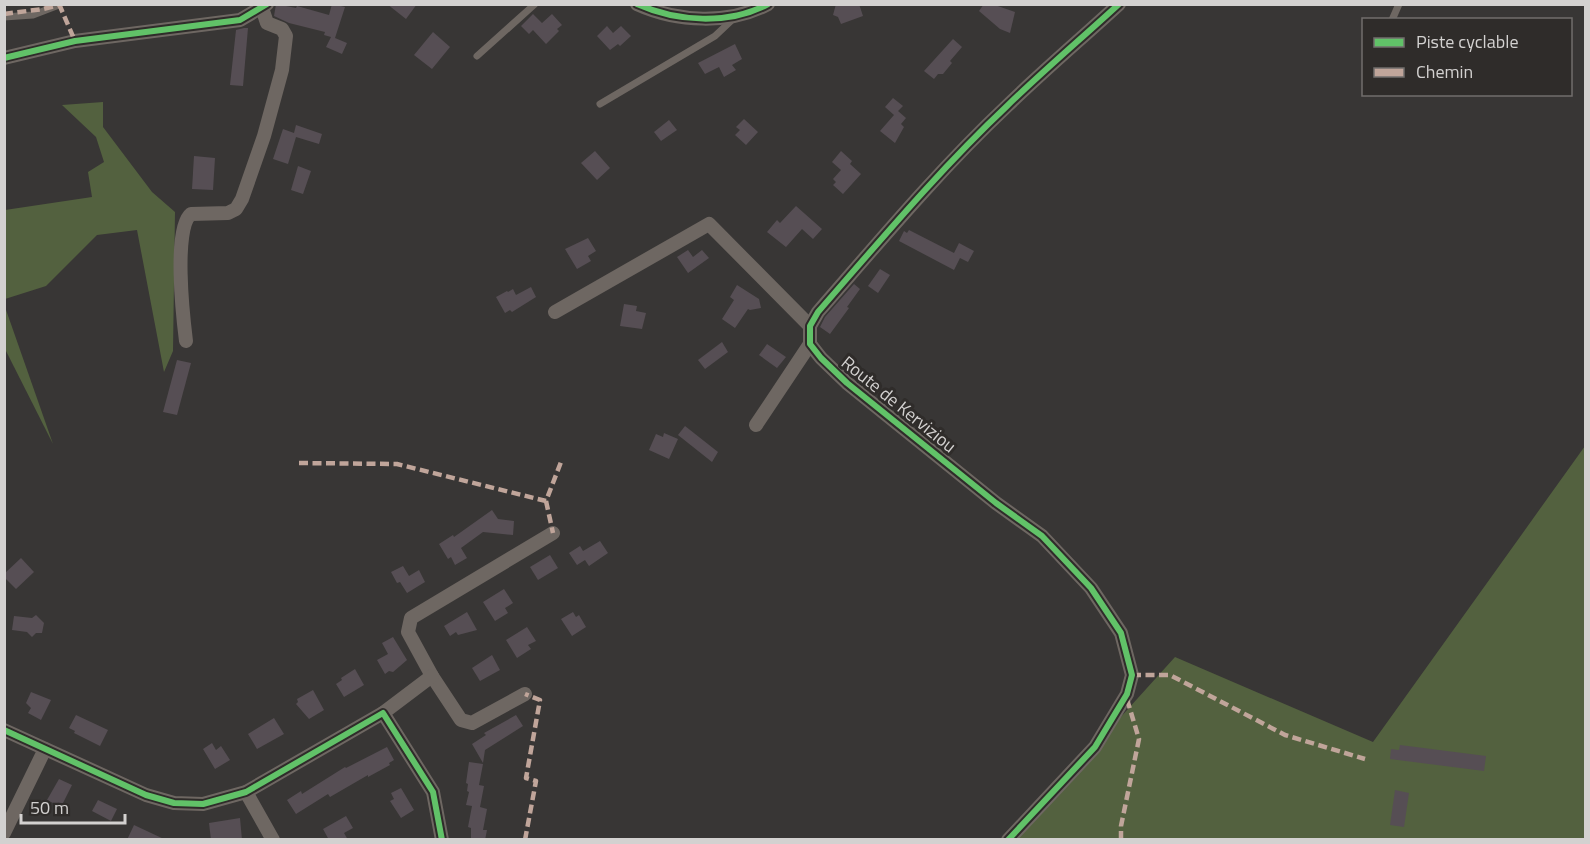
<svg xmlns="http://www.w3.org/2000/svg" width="1590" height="844" font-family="'Titillium Web',sans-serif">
	<rect width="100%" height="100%" fill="#383635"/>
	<g fill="#53613f">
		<path d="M103,102V127L152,192L175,212L173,351L164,372L137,230L97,235L46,286L5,299V210L92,197L88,172L104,162L96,137L62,105Z"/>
		<path d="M5,307L53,444L5,349Z"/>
		<path d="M1585,446V839L1015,840L1024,824L1175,657L1373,742Z"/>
	</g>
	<g fill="#564e54">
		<path d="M276,4L296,8L297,6L329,15L332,4L345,7L335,38L347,43L342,54L326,47L331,37L324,35L325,32L289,23L274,16Z"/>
		<path d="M387,4H417L406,19Z"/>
		<path d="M836,4H859L863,16L841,24L838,17L833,15Z"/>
		<path d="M984,4H992L1015,12L1010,33L1000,29L979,11Z"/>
		<path d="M533,14L542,23L552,14L562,25L557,29L559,31L546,44L533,30L529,34L521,26Z"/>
		<path d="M607,26L613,33L621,26L631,36L620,46L618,44L610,50L597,36Z"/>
		<path d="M244,28H248L243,86L230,85L236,30Z"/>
		<path d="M433,32L450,47L432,69L414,55Z"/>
		<path d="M953,39L962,47L950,61L952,63L943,74H938L934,79L924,71Z"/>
		<path d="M735,44L742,59L732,65L736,70L724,77L719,67L705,74L698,63Z"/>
		<path d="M893,98L903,106L898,111L906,118L901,124L904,127L895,143L880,131L894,115L885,107Z"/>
		<path d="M744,119L758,132L746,145L735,135L740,130L736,127Z"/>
		<path d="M669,120L677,130L661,141L654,132Z"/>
		<path d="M296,125L322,134L319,144L296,137L288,164L273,159L283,129L294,133Z"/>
		<path d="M595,151L610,168L597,180L581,163Z"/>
		<path d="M841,151L852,161L850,164L861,174L843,194L833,185L836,182L833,179L841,170L832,162Z"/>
		<path d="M194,156L215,158L213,190L192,189Z"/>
		<path d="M298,166L311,171L303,194L291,190Z"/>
		<path d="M796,206L822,229L813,239L802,229L786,247L767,232L777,220L780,223Z"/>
		<path d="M909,230L954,253L959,243L974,251L968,262L960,258L954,270L899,241L904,231L907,233Z"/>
		<path d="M588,238L596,251L588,256L591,261L577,269L565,249Z"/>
		<path d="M688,250L693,257L702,250L709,258L688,273L677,257Z"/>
		<path d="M880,269L890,275L878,293L868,286Z"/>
		<path d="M854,284L860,289L847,307L849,308L830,334L820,327L825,317Z"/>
		<path d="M737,285L759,299L761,308L750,310L748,309L735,328L722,319L734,300L730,297Z"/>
		<path d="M531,287L536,297L512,312L510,310L505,313L496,297L507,291L508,292L513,289L516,295Z"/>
		<path d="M624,304L637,306L636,311L646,313L642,329L620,326Z"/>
		<path d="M722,342L728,352L705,369L698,360Z"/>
		<path d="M767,344L786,357L777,368L759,355Z"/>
		<path d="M177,360L191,363L177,415L163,412Z"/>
		<path d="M685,426L718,452L712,462L678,435Z"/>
		<path d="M664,433L678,439L669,459L649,450L656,434L663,437Z"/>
		<path d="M492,510L498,519L514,521L513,535L483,532L461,548L467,558L455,565L451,557L448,559L439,544L453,535L454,537Z"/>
		<path d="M600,541L608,553L589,566L585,560L577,565L569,553L580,546L583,551Z"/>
		<path d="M550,555L558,568L538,580L530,567Z"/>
		<path d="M21,558L34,572L16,589L4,577V574Z"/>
		<path d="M403,566L409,576L419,570L425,582L407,593L400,582L397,583L391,572Z"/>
		<path d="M504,589L513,603L505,608L508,613L495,621L483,602Z"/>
		<path d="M467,612L477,630L458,635L456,632L450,636L444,626Z"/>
		<path d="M573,612L576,617L579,615L586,627L572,636L561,619Z"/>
		<path d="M36,615L44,623L42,633H36L32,637L27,632L12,630L14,616L32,618Z"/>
		<path d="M527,627L536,641L528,645L531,649L517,658L506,640Z"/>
		<path d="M393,637L407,660L393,672L389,671L385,674L377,660L388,654L382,643Z"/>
		<path d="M492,655L500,670L480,681L472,668Z"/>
		<path d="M355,669L364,685L344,697L336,684L342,680L341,678Z"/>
		<path d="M313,690L324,710L309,719L296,704L298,702L297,699Z"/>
		<path d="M31,692L51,700L41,720L28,713L31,708L26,703Z"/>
		<path d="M76,715L108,730L100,746L74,733L75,731L69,728Z"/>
		<path d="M516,715L523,726L485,750L483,763L472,744L486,735L484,733Z"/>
		<path d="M274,718L284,734L257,749L248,734Z"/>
		<path d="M212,743L216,750L221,746L230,760L215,769L203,749Z"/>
		<path d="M1400,745L1486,756L1484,771L1390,759L1391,749L1399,750Z"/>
		<path d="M387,747L394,760L389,763L390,765L368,777V775L330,797L328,794L296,814L287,800L301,791L302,794L345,767L346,768Z"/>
		<path d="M469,762L483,764L479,785L484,786L480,807L487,809L483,830H487L485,840H471V828L468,827L472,806L466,805L469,792L467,791L468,784L466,783Z"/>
		<path d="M59,779L72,785L61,807L47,800Z"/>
		<path d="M401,788L414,810L401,818L390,801L394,799L391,793Z"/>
		<path d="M1395,790L1409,793L1404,827L1390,825Z"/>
		<path d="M98,800L117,809L111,821L92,811Z"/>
		<path d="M346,816L353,828L344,833L348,840H329L323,829Z"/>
		<path d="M240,818L242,840H211L209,823Z"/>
		<path d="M134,825L166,840H127Z"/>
	</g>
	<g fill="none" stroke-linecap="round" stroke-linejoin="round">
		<g stroke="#6e6762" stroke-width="7">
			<path d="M4,17L33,15L59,5"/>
			<path d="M1392,20L1399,4"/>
			<path d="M477,56L535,4"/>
			<path d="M600,104L715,36L733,19"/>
		</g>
		<g stroke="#6e6762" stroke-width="14">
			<path d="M637,4C677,22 729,25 768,4"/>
			<path d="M4,58L75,41L240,20L267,4"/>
			<path d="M555,312L709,224L810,326"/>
			<path d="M186,341C183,317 173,228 191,214L228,213L236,209L242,199L264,136L282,70L286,36L282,29L267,23L262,8"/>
			<path d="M756,425L810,344"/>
			<path d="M525,694L472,723L461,720L432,676L408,632L411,618L553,533"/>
			<path d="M383,713L432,676"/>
			<path d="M4,730L146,795L174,803L203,804L246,792L383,713L433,792L442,840"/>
			<path d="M246,792L273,840"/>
			<path d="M4,833L45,749"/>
			<path d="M1008,840L1095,747L1127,694L1132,675L1121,633L1091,588L1042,536L996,503L847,383L821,358L810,344V326L818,312C879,242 939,170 1007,106C1043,71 1082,38 1119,4"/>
		</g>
		<g stroke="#c0a59a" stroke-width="4.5" stroke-dasharray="9 4.5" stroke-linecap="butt">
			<path d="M59,4L75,41"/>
			<path d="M4,14L43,9L59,5"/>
			<path d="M299,463L397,464L546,501L561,462"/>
			<path d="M546,501L553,533"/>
			<path d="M1132,675H1170L1285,735L1365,759"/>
			<path d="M525,840L536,781L526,778L540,700L525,694"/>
			<path d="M1121,840V826L1139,739L1126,696"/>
		</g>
		<g stroke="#2f2c2a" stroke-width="10">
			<g id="cycleway">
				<path d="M637,4C677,22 729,25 768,4"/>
				<path d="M4,58L75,41L240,20L267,4"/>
				<path d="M4,730L146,795L174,803L203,804L246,792L383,713L433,792L442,840"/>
				<path d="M1008,840L1095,747L1127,694L1132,675L1121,633L1091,588L1042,536L996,503L847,383L821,358L810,344V326L818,312C879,242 939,170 1007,106C1043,71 1082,38 1119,4"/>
			</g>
		</g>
		<use href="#cycleway" stroke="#61c268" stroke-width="6"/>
	</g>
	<g text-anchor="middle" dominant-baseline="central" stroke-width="6" stroke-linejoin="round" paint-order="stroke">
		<g font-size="18" fill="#d3d1d0" stroke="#2f2c2a">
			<text transform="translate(899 404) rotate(39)">Route de Kerviziou</text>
		</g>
	</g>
	<rect width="1590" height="844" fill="none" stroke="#d3d1d0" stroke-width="12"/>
	<rect x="1362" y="18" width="210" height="78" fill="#2f2c2a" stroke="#716e6c" stroke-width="1.5"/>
	<rect x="1374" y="38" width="30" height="9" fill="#61c268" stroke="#716e6c" stroke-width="1.5"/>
	<text x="1416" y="48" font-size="18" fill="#d3d1d0">Piste cyclable</text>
	<rect x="1374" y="68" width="30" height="9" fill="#c0a59a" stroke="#716e6c" stroke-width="1.5"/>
	<text x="1416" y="78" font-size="18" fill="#d3d1d0">Chemin</text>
	<path d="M21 814v9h104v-9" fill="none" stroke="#d3d1d0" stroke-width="3"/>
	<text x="30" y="814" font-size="18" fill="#d3d1d0" stroke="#2f2c2a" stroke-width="4.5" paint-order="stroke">50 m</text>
</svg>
